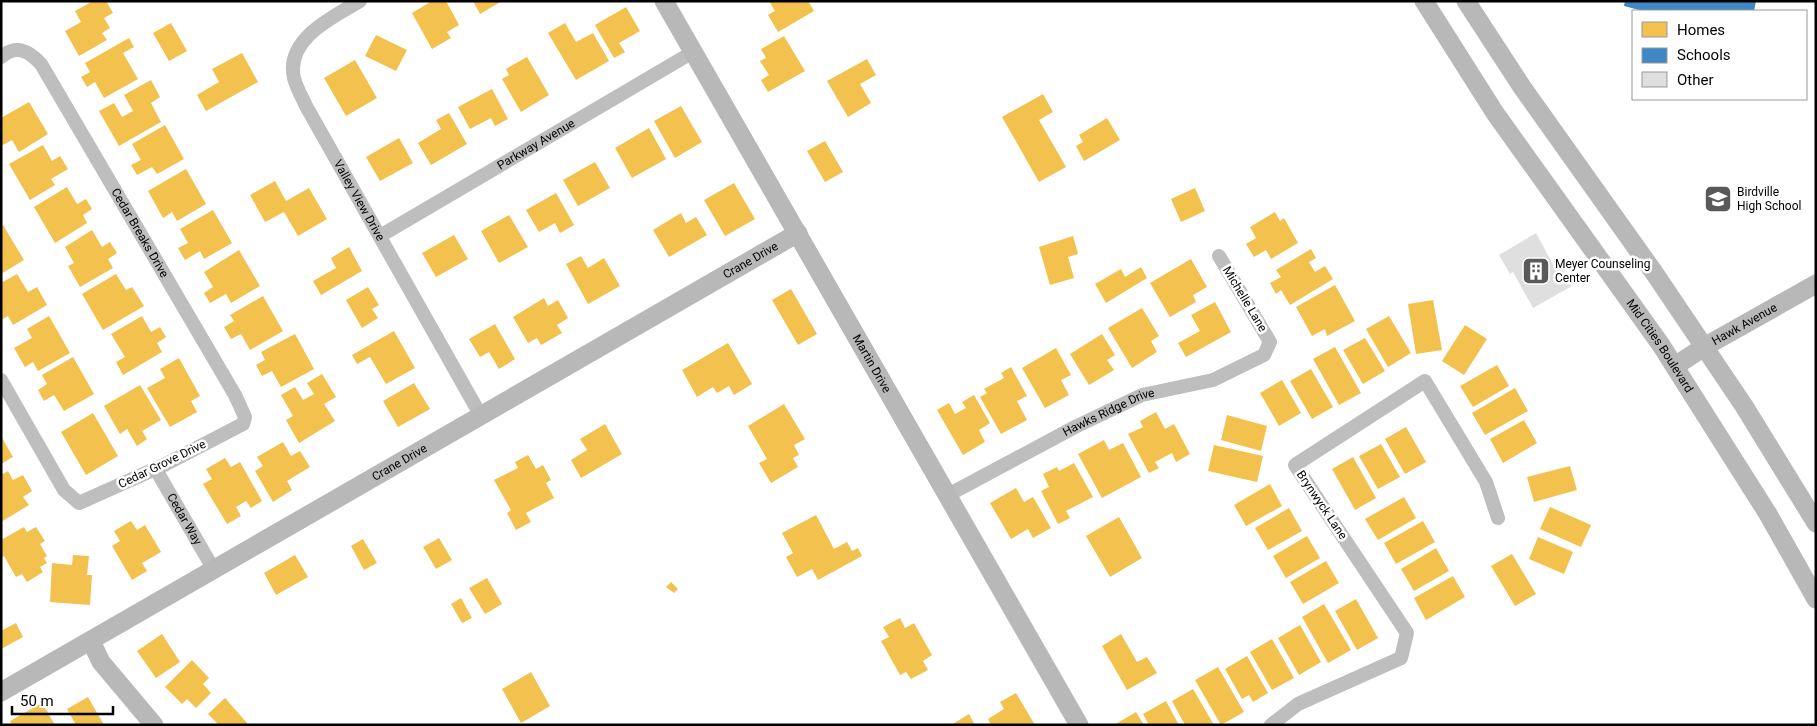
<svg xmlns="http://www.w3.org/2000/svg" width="1817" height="726" font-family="Roboto,sans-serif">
	<rect width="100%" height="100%" fill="#fff"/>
	<g fill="#f2c14e">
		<path d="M93,1H106L113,13L104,18L110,28L102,33L107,40L79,56L65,31L81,22L75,11Z"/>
		<path d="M432,1H446L459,25L447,32L451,38L432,49L412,13Z"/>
		<path d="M473,1H502L480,14Z"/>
		<path d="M769,1H808L814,11L778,32L768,15L775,11Z"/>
		<path d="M626,7L640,31L619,43L625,52L614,58L595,25Z"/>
		<path d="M171,23L187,51L169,61L153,33Z"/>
		<path d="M565,23L576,42L593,33L609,61L576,80L548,33Z"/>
		<path d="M376,35L407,50L396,71L365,56Z"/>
		<path d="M784,36L805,71L768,92L761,80L769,75L760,61L766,58L761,49Z"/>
		<path d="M129,38L134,47L123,53L138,79L104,98L95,82L87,87L81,77L90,72L85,63Z"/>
		<path d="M242,53L258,82L206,111L197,95L219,82L212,69Z"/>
		<path d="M527,57L549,95L521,112L502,79L509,75L506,69Z"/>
		<path d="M867,59L876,75L860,84L871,103L848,117L827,81Z"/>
		<path d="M355,60L377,98L346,116L324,78Z"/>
		<path d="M151,80L160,97L151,103L161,122L119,146L99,111L114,103L122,117L133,111L124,95Z"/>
		<path d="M492,89L508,119L495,126L491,118L470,129L458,107Z"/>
		<path d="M1043,94L1053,112L1039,120L1066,167L1039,182L1002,117Z"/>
		<path d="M29,102L48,134L19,152L12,140L1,146V118Z"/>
		<path d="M681,106L702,142L675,158L654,121Z"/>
		<path d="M449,113L467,144L431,165L418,143L441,129L436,120Z"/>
		<path d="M1107,118L1120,140L1084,161L1076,146L1083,142L1079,135Z"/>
		<path d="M165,125L184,159L157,174L152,167L137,175L131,165L141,160L132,144Z"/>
		<path d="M649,128L666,159L632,178L615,148Z"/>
		<path d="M399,138L413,163L380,181L366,157Z"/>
		<path d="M825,141L843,172L825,182L807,151Z"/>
		<path d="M43,145L52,161L60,156L68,169L51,179L55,185L30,200L9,164Z"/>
		<path d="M595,162L610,188L578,206L563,180Z"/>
		<path d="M186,169L206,204L177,221L172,212L163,218L148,191Z"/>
		<path d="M275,181L286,201L309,188L327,219L298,236L284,212L265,222L250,195Z"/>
		<path d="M734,183L755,219L725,236L704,200Z"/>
		<path d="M67,187L77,204L86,199L92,209L83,215L87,223L55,243L34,207Z"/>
		<path d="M1195,188L1205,211L1181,222L1171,199Z"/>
		<path d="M556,193L574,225L560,233L555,223L539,232L526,210Z"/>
		<path d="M213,210L232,243L204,259L200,251L185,260L178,248L188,243L180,229Z"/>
		<path d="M1275,212L1280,221L1284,218L1298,243L1271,259L1266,250L1254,257L1246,244L1256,238L1250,227Z"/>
		<path d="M681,213L686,223L696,217L707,235L669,257L653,230Z"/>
		<path d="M509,215L528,247L499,263L481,231Z"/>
		<path d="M3,225L24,260L1,274V226Z"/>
		<path d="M92,230L102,247L110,242L117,253L108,259L113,268L80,287L68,266L74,263L65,247Z"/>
		<path d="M454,235L468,259L436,277L422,253Z"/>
		<path d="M1073,236L1078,254L1068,257L1074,278L1050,285L1039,247Z"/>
		<path d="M349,247L362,271L321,295L313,281L336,268L331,258Z"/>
		<path d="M1311,249L1316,258L1309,262L1315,272L1325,266L1333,279L1290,305L1281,290L1276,294L1270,283L1281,277L1276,270Z"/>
		<path d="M239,250L260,286L231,303L226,294L210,303L204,293L213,287L204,272Z"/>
		<path d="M581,256L588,268L604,258L620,286L588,304L566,264Z"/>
		<path d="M1191,259L1207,287L1193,295L1196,302L1170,317L1150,283Z"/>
		<path d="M1141,267L1147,278L1106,303L1095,284L1121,269L1125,277Z"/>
		<path d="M17,274L28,292L37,287L47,305L13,325L8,316L1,320V283Z"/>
		<path d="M116,274L126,290L132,287L144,306L103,330L82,294Z"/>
		<path d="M1335,285L1355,321L1327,336L1325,329L1312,336L1296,307Z"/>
		<path d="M368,287L379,305L372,309L378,318L362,328L346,300Z"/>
		<path d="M791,289L817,334L798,345L772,300Z"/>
		<path d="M263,296L283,331L250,350L241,334L231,339L224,327L234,321L230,315Z"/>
		<path d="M544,298L548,306L558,300L568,318L557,325L562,333L541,345L537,338L528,343L513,317Z"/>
		<path d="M1433,300L1442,350L1416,354L1408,304Z"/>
		<path d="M1215,302L1231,332L1186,357L1178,343L1200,331L1191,315Z"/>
		<path d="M1142,308L1159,336L1151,341L1157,352L1132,368L1108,328Z"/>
		<path d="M49,316L70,353L38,371L33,362L25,367L14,348L32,338L27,329Z"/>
		<path d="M142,316L151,332L160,327L166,337L157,343L162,352L123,375L116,362L125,357L111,334Z"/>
		<path d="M1389,316L1411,353L1388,367L1366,329Z"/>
		<path d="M495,324L515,359L499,369L489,352L480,357L469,339Z"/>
		<path d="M1465,325L1487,339L1464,375L1442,361Z"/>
		<path d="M394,331L415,368L386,384L370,357L357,364L352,355Z"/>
		<path d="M295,334L314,369L281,387L272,371L262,376L256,365L265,360L261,352Z"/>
		<path d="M1102,334L1115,355L1107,360L1114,370L1089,385L1070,354Z"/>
		<path d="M1365,338L1385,371L1363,384L1343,350Z"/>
		<path d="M728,343L752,384L734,395L729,386L717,393L713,387L697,397L682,370Z"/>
		<path d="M1335,347L1361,393L1339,405L1313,359Z"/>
		<path d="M1056,348L1071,375L1061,380L1069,395L1045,408L1022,368Z"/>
		<path d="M73,357L94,394L64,411L54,395L44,401L38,390L47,384L42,375Z"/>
		<path d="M179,358L200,396L191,401L197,412L170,427L147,388L165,378L160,369Z"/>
		<path d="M1497,365L1509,386L1473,407L1460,386Z"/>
		<path d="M1011,367L1027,396L1017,401L1027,420L1001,434L980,397L987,393L984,389L1004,378L1001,373Z"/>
		<path d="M1311,369L1333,407L1312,419L1290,381Z"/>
		<path d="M322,374L336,397L324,404L335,421L299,443L286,420L293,416L281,395L295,387L303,400L314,394L307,383Z"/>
		<path d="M1282,380L1301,413L1279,426L1260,393Z"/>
		<path d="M414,383L430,409L398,427L383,401Z"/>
		<path d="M140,385L161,420L142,431L147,439L137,446L127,429L120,434L104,406Z"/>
		<path d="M1515,388L1528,411L1485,435L1472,413Z"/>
		<path d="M974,395L990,423L979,430L985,442L963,455L937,410L949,403L955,414L966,408L962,402Z"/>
		<path d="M784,404L805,439L794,445L799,455L793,458L798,467L771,483L759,463L767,459L748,426Z"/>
		<path d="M1156,412L1165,429L1174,424L1190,454L1176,462L1172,453L1155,462L1159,468L1149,473L1128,434L1143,427L1140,421Z"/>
		<path d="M93,413L118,456L86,475L61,432Z"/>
		<path d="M1227,415L1267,426L1261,451L1221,440Z"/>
		<path d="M1524,420L1537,443L1503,463L1490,439Z"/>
		<path d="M605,424L622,454L581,478L571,460L587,450L580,439Z"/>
		<path d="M1406,427L1426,462L1405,474L1385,439Z"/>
		<path d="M1,436L13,457L1,464Z"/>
		<path d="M1104,440L1109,450L1123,443L1141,477L1102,498L1078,454Z"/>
		<path d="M283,442L291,456L300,451L310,467L287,481L292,490L273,502L255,471L263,466L257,457Z"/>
		<path d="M1381,444L1400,477L1378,489L1359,456Z"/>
		<path d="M1214,445L1263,456L1257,482L1208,471Z"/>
		<path d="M528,455L536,469L543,465L551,480L546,483L554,498L526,513L531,522L516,530L507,513L511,510L494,480L518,468L515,462Z"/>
		<path d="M1353,457L1376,498L1355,510L1332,469Z"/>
		<path d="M225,458L231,467L240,462L262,501L251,508L246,501L236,507L241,516L227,524L203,484L212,479L206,469Z"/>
		<path d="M1074,463L1093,497L1066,511L1070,518L1058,524L1041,491L1049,487L1043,474L1057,467L1059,471Z"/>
		<path d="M1570,466L1577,490L1534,502L1527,477Z"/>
		<path d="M8,471L13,480L23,475L32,491L23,497L29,505L1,522V475Z"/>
		<path d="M1270,484L1282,506L1246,526L1234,505Z"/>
		<path d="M1016,488L1024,502L1033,497L1051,528L1033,538L1028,529L1011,539L990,503Z"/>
		<path d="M1404,497L1416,518L1378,540L1365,519Z"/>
		<path d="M1550,507L1591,525L1581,547L1540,529Z"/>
		<path d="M1289,508L1302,531L1268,550L1255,528Z"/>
		<path d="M816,515L834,549L847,542L852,551L858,548L862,556L818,580L812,569L797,577L786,557L793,553L782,533Z"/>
		<path d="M1119,517L1142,558L1110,577L1086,536Z"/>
		<path d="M131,521L137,530L145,525L161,552L142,563L147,571L132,580L112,546L120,541L114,531Z"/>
		<path d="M1423,521L1435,542L1396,564L1384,543Z"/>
		<path d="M24,527L27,532L36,527L45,541L40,544L47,556L44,558L47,563L40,567L43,572L27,582L22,574L16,577L4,556L1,558V540Z"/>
		<path d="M1307,536L1320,558L1286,578L1273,556Z"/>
		<path d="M1538,537L1573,552L1564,574L1529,559Z"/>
		<path d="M439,538L452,560L436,569L423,547Z"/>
		<path d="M363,539L377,563L364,570L351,546Z"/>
		<path d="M1436,548L1449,571L1414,591L1401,569Z"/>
		<path d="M1512,554L1536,594L1515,606L1491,566Z"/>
		<path d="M73,555L89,556L87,575H92L90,605L50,602L52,563L72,565Z"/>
		<path d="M295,555L308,577L276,595L264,573Z"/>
		<path d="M1326,561L1339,583L1303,604L1290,582Z"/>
		<path d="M1453,576L1465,597L1426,620L1414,598Z"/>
		<path d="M487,578L502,604L485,614L469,588Z"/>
		<path d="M671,582L678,589L674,593L666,587Z"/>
		<path d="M461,598L472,618L462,623L451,604Z"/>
		<path d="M1356,599L1378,638L1357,650L1335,611Z"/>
		<path d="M1324,604L1351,650L1328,663L1302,617Z"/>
		<path d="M900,618L905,628L914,623L932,655L923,661L928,670L911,679L906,672L900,675L881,641L889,637L883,627Z"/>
		<path d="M16,623L23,637L1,649V631Z"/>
		<path d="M1300,625L1321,662L1299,675L1278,638Z"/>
		<path d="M162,634L180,662L156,678L137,651Z"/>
		<path d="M1121,634L1137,662L1147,657L1157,673L1127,690L1102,646Z"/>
		<path d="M1272,639L1294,678L1272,690L1250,652Z"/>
		<path d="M1247,656L1268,693L1253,702L1249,695L1242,699L1225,669Z"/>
		<path d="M192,660L209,678L203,684L211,693L196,708L187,699L182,704L165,687Z"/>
		<path d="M1218,667L1244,712L1221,725L1195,680Z"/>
		<path d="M531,672L550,706L521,723L502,689Z"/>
		<path d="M1193,689L1214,725H1185L1172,701Z"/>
		<path d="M1016,693L1035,725H991L988,719L1004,709L1000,702Z"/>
		<path d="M88,697L104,725H76L67,709Z"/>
		<path d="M225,698L247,723L245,725H215L217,723L208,714Z"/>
		<path d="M1166,701L1179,725H1149L1143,714Z"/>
		<path d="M42,703L55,725H12L10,721Z"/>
		<path d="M1136,712L1144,725H1114Z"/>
		<path d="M969,714L975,725H951Z"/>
	</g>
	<path fill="#3f88c5" d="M1625,1H1756L1754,11H1643L1624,6Z"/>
	<path fill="#dfdfdf" d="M1536,233L1556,270L1561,267L1572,286L1533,308L1513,272L1510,274L1499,255Z"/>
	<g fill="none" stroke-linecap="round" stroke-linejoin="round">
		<g stroke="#bebebe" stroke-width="14">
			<path id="s1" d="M360,1C333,17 285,39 294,78C296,87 302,97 306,106L481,416"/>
			<path id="s2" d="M1,57C17,44 29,51 41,64L235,395L245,417L243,424L164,465L79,503L64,490L1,380"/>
			<path id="s3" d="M380,236L693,52"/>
			<path id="s4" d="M155,468L214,570"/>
			<path id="s5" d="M948,495L1075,427L1142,395L1213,380L1264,355L1270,342L1219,256"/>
			<path d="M1271,725L1298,704L1401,658L1407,633L1295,465L1425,381L1486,482L1498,518"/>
		</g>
		<g stroke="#b8b8b8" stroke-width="19">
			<path id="s6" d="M664,1L1079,725"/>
			<path id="s7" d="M1424,1L1495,113L1661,345L1768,514L1816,599"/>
			<path d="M1466,1L1522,87L1655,274L1744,406L1816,523"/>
			<path id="s8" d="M1675,366L1704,347L1816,284"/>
			<path d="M91,641L101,662L154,725"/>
			<path id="s9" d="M1,692L798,233"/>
		</g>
	</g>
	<defs>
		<g id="school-square" transform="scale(1.4375)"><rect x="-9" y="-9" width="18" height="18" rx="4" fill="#595959" stroke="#fff"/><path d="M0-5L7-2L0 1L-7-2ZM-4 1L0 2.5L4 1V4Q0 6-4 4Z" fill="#fff"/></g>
		<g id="building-square" transform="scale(1.4375)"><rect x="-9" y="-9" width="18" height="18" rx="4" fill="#595959" stroke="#fff"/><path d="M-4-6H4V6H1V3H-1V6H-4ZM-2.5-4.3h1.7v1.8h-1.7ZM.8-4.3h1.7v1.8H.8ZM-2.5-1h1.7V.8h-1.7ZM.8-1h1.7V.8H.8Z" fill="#fff"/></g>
	</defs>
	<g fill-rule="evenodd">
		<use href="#school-square" x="1718" y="199"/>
		<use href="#building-square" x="1536" y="271"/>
	</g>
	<g text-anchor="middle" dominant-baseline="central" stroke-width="5" stroke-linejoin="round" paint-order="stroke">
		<g font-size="12" fill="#000" stroke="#fff">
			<text stroke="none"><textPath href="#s3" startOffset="181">Parkway Avenue</textPath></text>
			<text stroke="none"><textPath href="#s1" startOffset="248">Valley View Drive</textPath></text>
			<text stroke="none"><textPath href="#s2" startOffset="242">Cedar Breaks Drive</textPath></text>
			<text stroke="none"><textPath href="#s9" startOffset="865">Crane Drive</textPath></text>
			<text transform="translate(1245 299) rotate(59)">Michelle Lane</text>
			<text stroke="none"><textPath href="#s8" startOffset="81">Hawk Avenue</textPath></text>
			<text stroke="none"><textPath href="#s7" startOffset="418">Mid Cities Boulevard</textPath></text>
			<text stroke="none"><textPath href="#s6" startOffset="418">Martin Drive</textPath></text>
			<text stroke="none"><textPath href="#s5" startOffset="181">Hawks Ridge Drive</textPath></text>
			<text stroke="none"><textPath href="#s9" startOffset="460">Crane Drive</textPath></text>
			<text transform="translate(162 464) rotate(-26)">Cedar Grove Drive</text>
			<text transform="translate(1322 505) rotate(56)">Brynwyck Lane</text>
			<text stroke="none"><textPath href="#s4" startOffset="59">Cedar Way</textPath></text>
		</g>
		<g font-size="12" fill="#000" stroke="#fff" text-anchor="start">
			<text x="1737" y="192">Birdville<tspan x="1737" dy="14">High School</tspan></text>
			<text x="1555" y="264">Meyer Counseling<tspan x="1555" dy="14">Center</tspan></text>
		</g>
	</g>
	<rect width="1817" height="726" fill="none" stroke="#000000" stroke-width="5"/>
	<rect x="1632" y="10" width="175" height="90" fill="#ffffff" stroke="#999999"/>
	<rect x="1642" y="22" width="25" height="15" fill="#f2c14e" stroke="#999999"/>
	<text x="1677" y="35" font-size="15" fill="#000000">Homes</text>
	<rect x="1642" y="48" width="25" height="15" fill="#3f88c5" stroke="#999999"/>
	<text x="1677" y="60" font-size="15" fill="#000000">Schools</text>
	<rect x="1642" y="72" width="25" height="15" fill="#dfdfdf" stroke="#999999"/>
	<text x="1677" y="85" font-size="15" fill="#000000">Other</text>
	<path d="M12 706v8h101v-8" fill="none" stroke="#000000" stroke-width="2.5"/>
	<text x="20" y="706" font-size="15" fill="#000000" stroke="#ffffff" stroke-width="4" paint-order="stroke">50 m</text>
</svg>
